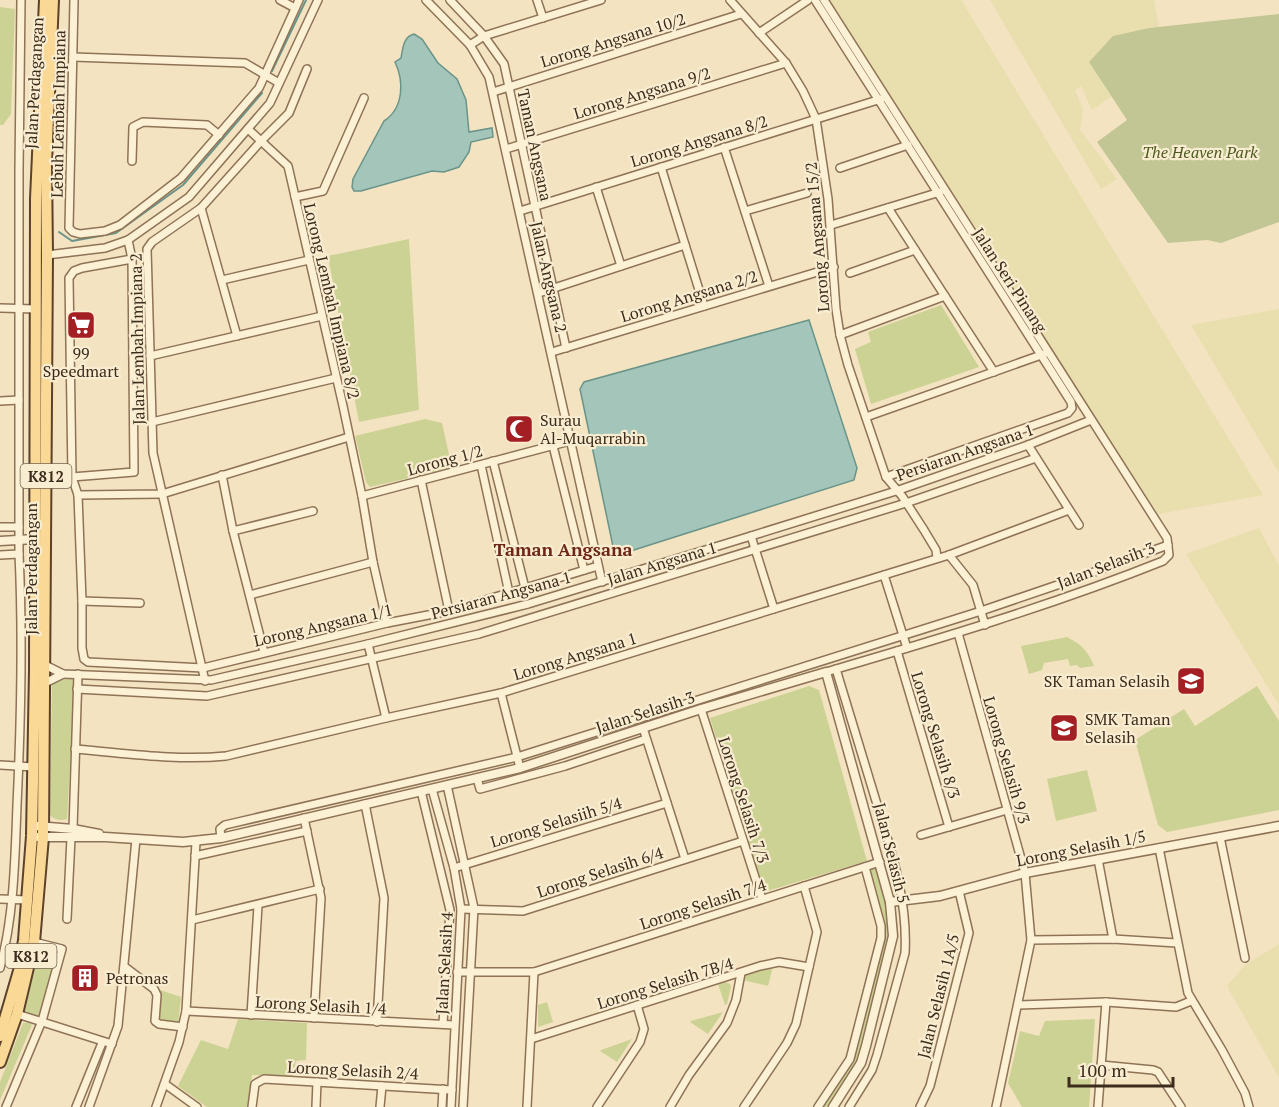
<svg xmlns="http://www.w3.org/2000/svg" width="1279" height="1107" font-family="'PT Serif',serif">
	<rect width="100%" height="100%" fill="#f3e3c1"/>
	<g fill="#e9dead">
		<path d="M827,0H961L1263,495L1158,514Z"/>
		<path d="M990,0H1154L1159,27L1149,28L1089,61L1111,97L1092,110L1081,86L1075,90L1083,109L1080,130L1117,179L1101,189Z"/>
		<path d="M1279,309V473L1191,325Z"/>
		<path d="M1259,528L1279,566V705L1186,554Z"/>
		<path d="M1279,944V1078L1227,986L1246,964Z"/>
	</g>
	<g fill="#ccd293">
		<path d="M0,7L15,9L11,114L3,125H0Z"/>
		<path d="M409,239L419,410L359,422L328,256Z"/>
		<path d="M941,305L979,367L871,404L855,349L871,342L868,332Z"/>
		<path d="M425,419L442,423L452,468L370,487L366,482L355,436Z"/>
		<path d="M1067,637C1081,644 1088,651 1094,666L1080,668L1077,665L1070,666L1068,659L1044,663L1042,670L1029,674L1021,646Z"/>
		<path d="M65,677L75,678L67,819C62,821 54,820 50,815L52,682L56,679Z"/>
		<path d="M809,686L819,690L867,861L764,892L710,718Z"/>
		<path d="M1257,686L1279,721V810L1167,832L1158,825L1135,740L1184,709L1195,726Z"/>
		<path d="M1087,770L1097,811L1056,821L1047,779Z"/>
		<path d="M880,862L892,922L866,1046L833,1107H818L850,1059L881,938L865,867Z"/>
		<path d="M34,942L62,949L42,1021L17,1014Z"/>
		<path d="M773,966L768,986L743,980L746,975Z"/>
		<path d="M725,982L730,984L731,987L727,1004L725,1005L718,984Z"/>
		<path d="M157,989L181,997L178,1024L155,1017Z"/>
		<path d="M547,1002L553,1022L538,1027V1005Z"/>
		<path d="M723,1012L708,1034L690,1022L691,1021Z"/>
		<path d="M238,1019L307,1023L306,1060L296,1061L293,1077L252,1075L248,1107H207L178,1086L201,1040L228,1049Z"/>
		<path d="M1095,1019L1089,1107H1022L1008,1083L1020,1031L1039,1036L1045,1021Z"/>
		<path d="M23,1023H29L32,1025L0,1100V1082Z"/>
		<path d="M632,1039L617,1062L600,1051L601,1050Z"/>
	</g>
	<path fill="#c1c694" d="M1279,14V222L1221,243L1207,240L1168,243L1097,142L1127,120L1089,62L1113,36L1149,28Z"/>
	<g fill="#a4c5ba" stroke="#6a9489" stroke-width="1.5">
		<path d="M414,34L422,39L438,63L457,79L466,100L469,132L492,128L493,137L471,142L469,152L459,167L444,172L432,171L361,191H354L352,187L353,179L384,121C404,108 404,81 395,62L401,58C403,48 403,37 414,34Z"/>
		<path d="M809,320L857,468L854,480L615,556L580,389L584,382Z"/>
	</g>
	<g fill="none" stroke-linecap="round" stroke-linejoin="round">
		<g stroke="#6a9489" stroke-width="2">
			<path d="M272,71L306,0"/>
			<path d="M59,232L72,241L116,233L183,185L262,93"/>
		</g>
		<g stroke="#8f7356" stroke-width="10">
			<g id="minor">
				<path d="M74,0L69,228L73,232L80,234L105,231L120,225L181,178L259,88L299,0"/>
				<path d="M280,0L295,8"/>
				<path d="M426,0L470,45L489,77L602,582"/>
				<path d="M450,0L484,36L504,64L566,348"/>
				<path d="M537,0L543,18"/>
				<path d="M730,0L786,63L803,91L816,119L828,199L836,309L840,335L848,365L886,477L902,496L924,530L936,550L937,558"/>
				<path d="M815,0L1071,402L1072,408L1068,413L886,477"/>
				<path d="M824,0L1167,538L1169,555L1163,561C1053,605 939,639 826,672"/>
				<path d="M759,33L808,0"/>
				<path d="M470,45L484,36L601,0"/>
				<path d="M73,57L245,63L279,83"/>
				<path d="M493,92L741,14"/>
				<path d="M248,129L288,166L343,406L362,496L373,562L387,623"/>
				<path d="M724,147L769,286"/>
				<path d="M506,149L786,63"/>
				<path d="M132,161L133,127L143,122L207,125L219,135"/>
				<path d="M661,167L704,306"/>
				<path d="M840,168L908,145"/>
				<path d="M596,187L621,266"/>
				<path d="M295,197L323,191L364,98"/>
				<path d="M201,208L237,336"/>
				<path d="M888,208L994,372"/>
				<path d="M520,211L881,99"/>
				<path d="M745,211L807,193"/>
				<path d="M831,225L940,192"/>
				<path d="M47,255L105,248L128,240L189,197L270,103L318,0"/>
				<path d="M132,259L82,268L74,271L69,278L72,477L78,495L82,601V648L84,659L88,662L203,668L387,623L449,611L598,566"/>
				<path d="M850,273L915,250"/>
				<path d="M222,280L309,260"/>
				<path d="M539,293L685,245"/>
				<path d="M0,308L36,309"/>
				<path d="M840,335L945,296"/>
				<path d="M552,352L834,267"/>
				<path d="M150,356L322,316"/>
				<path d="M0,401L19,400"/>
				<path d="M866,417L1044,354"/>
				<path d="M152,422L336,378"/>
				<path d="M1028,445L1079,525"/>
				<path d="M553,446L584,570"/>
				<path d="M493,461L525,588"/>
				<path d="M481,465L509,593"/>
				<path d="M222,475L233,531L264,652"/>
				<path d="M72,477L134,472L132,259L128,240"/>
				<path d="M421,480L449,611"/>
				<path d="M78,495L162,494L349,437"/>
				<path d="M362,496L570,441"/>
				<path d="M0,527H19"/>
				<path d="M233,531L313,511"/>
				<path d="M751,536L774,609"/>
				<path d="M0,555L19,554"/>
				<path d="M949,555L973,585L985,625"/>
				<path d="M884,575L907,648"/>
				<path d="M250,595L373,562"/>
				<path d="M82,601L140,603"/>
				<path d="M958,633L1025,873L1031,940L996,1107"/>
				<path d="M368,644L386,718"/>
				<path d="M897,651L949,827"/>
				<path d="M45,665L63,674L211,680L368,644L528,604L751,536L896,491L1028,445L1091,420"/>
				<path d="M836,669C849,713 863,757 876,801C891,850 908,900 905,953L877,1055L872,1070L849,1107"/>
				<path d="M205,681L153,453L147,249L152,242L201,208L262,140L289,113L307,69"/>
				<path d="M45,683L63,674"/>
				<path d="M77,689L207,696L479,634L906,503L1036,458"/>
				<path d="M501,693L520,768"/>
				<path d="M701,709L762,899"/>
				<path d="M643,728L685,859"/>
				<path d="M75,749C125,753 176,761 226,756L386,718L501,693L949,555L1069,510"/>
				<path d="M0,765L34,767"/>
				<path d="M477,778L480,789L565,766L646,739"/>
				<path d="M447,785L474,908L463,1107"/>
				<path d="M432,789L454,868L461,909L451,1107"/>
				<path d="M421,791L450,910L443,1024"/>
				<path d="M365,804L384,898L377,1022"/>
				<path d="M304,818L321,898L314,1018"/>
				<path d="M73,829L78,674"/>
				<path d="M921,835L1007,810"/>
				<path d="M1220,837L1245,958"/>
				<path d="M221,838L220,829L225,825L517,757L981,611L1072,580L1168,545"/>
				<path d="M1159,848L1188,993L1222,1050L1245,1093L1249,1107"/>
				<path d="M195,856L307,831"/>
				<path d="M1098,859L1113,939"/>
				<path d="M454,868L667,803"/>
				<path d="M0,899L28,900"/>
				<path d="M461,909L523,911L743,841"/>
				<path d="M67,919L71,838"/>
				<path d="M192,920L320,889"/>
				<path d="M1031,940L1113,939L1177,943"/>
				<path d="M125,967L154,989L157,995L155,1021L159,1024L183,1027"/>
				<path d="M0,968C14,916 15,859 17,805C21,721 23,637 19,554V169L21,0"/>
				<path d="M457,972H534L880,862"/>
				<path d="M1019,1005L1106,1002L1176,1007L1191,1001"/>
				<path d="M186,1011L454,1025"/>
				<path d="M17,1014L112,1044"/>
				<path d="M251,1015L258,906"/>
				<path d="M531,1039L760,966L779,962L809,967"/>
				<path d="M1101,1065L1153,1070L1158,1072L1181,1107"/>
				<path d="M165,1084L197,1107"/>
				<path d="M6,1107L42,1021L62,949L34,942"/>
				<path d="M76,1107L102,1043"/>
				<path d="M89,1107L118,1026L136,839"/>
				<path d="M156,1107L179,1042L186,1011L196,842"/>
				<path d="M252,1107L255,1084L264,1079L452,1090"/>
				<path d="M316,1107L317,1082"/>
				<path d="M380,1107L382,1086"/>
				<path d="M442,1107L443,1089"/>
				<path d="M527,1107L534,972"/>
				<path d="M597,1107L640,1042L644,1029L637,1005"/>
				<path d="M670,1107L689,1075L727,1023L736,1000L741,973"/>
				<path d="M744,1107L787,1043L796,1024L817,932L804,886"/>
				<path d="M818,1107L850,1059L881,938V926L865,867"/>
				<path d="M920,1107L930,1086L969,933L959,891"/>
				<path d="M1098,1107L1106,1002"/>
			</g>
		</g>
		<g stroke="#8f7356" stroke-width="11">
			<g id="tertiary">
				<path d="M0,541L35,539"/>
				<path d="M37,826L73,829L99,834"/>
				<path d="M38,837H105L183,842L221,838L520,768L701,709L826,672L890,902L893,936L866,1046L861,1063L833,1107"/>
				<path d="M890,902L940,896L1025,873L1279,826"/>
			</g>
		</g>
		<g stroke="#5c412b" stroke-width="14">
			<g id="primary">
				<path d="M0,1036L19,971L24,940L32,836L35,670L36,199L45,0"/>
				<path d="M0,1062L17,1014L34,942L43,837L47,255L46,164L53,0"/>
			</g>
		</g>
		<use href="#minor" stroke="#fcf0d5" stroke-width="7"/>
		<use href="#tertiary" stroke="#fcf0d5" stroke-width="8"/>
		<use href="#primary" stroke="#fad895" stroke-width="10"/>
	</g>
	<defs>
		<g id="supermarket-square" transform="scale(1.5)"><rect x="-9" y="-9" width="18" height="18" rx="4" fill="#a41f23" stroke="#f9edd1"/><path d="M-6-5.5h2.5l.6 2H6L4.5 2H-2.5L-4.4-4H-6ZM-1.5 3.2a1.3 1.3 0 1 0 .1 0ZM3 3.2a1.3 1.3 0 1 0 .1 0Z" fill="#fff"/></g>
		<g id="mosque-square" transform="scale(1.5)"><rect x="-9" y="-9" width="18" height="18" rx="4" fill="#a41f23" stroke="#f9edd1"/><path d="M3.5-4.9A6 6 0 1 0 3.5 4.9A5 5 0 1 1 3.5-4.9Z" fill="#fff"/></g>
		<g id="school-square" transform="scale(1.5)"><rect x="-9" y="-9" width="18" height="18" rx="4" fill="#a41f23" stroke="#f9edd1"/><path d="M0-5L7-2L0 1L-7-2ZM-4 1L0 2.5L4 1V4Q0 6-4 4Z" fill="#fff"/></g>
		<g id="building-square" transform="scale(1.5)"><rect x="-9" y="-9" width="18" height="18" rx="4" fill="#a41f23" stroke="#f9edd1"/><path d="M-4-6H4V6H1V3H-1V6H-4ZM-2.5-4.3h1.7v1.8h-1.7ZM.8-4.3h1.7v1.8H.8ZM-2.5-1h1.7V.8h-1.7ZM.8-1h1.7V.8H.8Z" fill="#fff"/></g>
	</defs>
	<g fill-rule="evenodd">
		<use href="#supermarket-square" x="81" y="325"/>
		<use href="#mosque-square" x="519" y="429"/>
		<use href="#school-square" x="1191" y="681"/>
		<use href="#school-square" x="1064" y="728"/>
		<use href="#building-square" x="85" y="978"/>
	</g>
	<g text-anchor="middle" dominant-baseline="central" stroke-width="4.5" stroke-linejoin="round" paint-order="stroke">
		<g fill="#f9edd1" stroke="#756552" stroke-width="1.5">
			<rect x="20.5" y="464" width="51" height="24" rx="4.5"/>
			<rect x="5.5" y="944" width="51" height="24" rx="4.5"/>
		</g>
		<g font-size="15" font-weight="bold" fill="#3d2b1c">
			<text x="46" y="476">K812</text>
			<text x="31" y="956">K812</text>
		</g>
		<g font-size="16" fill="#3d2b1c" stroke="#f9edd1">
			<text transform="translate(613 40) rotate(-17)">Lorong Angsana 10/2</text>
			<text transform="translate(34 83) rotate(-87)">Jalan Perdagangan</text>
			<text transform="translate(642 93) rotate(-17)">Lorong Angsana 9/2</text>
			<text transform="translate(58 114) rotate(-89)">Lebuh Lembah Impiana</text>
			<text transform="translate(699 141) rotate(-17)">Lorong Angsana 8/2</text>
			<text transform="translate(535 145) rotate(78)">Taman Angsana</text>
			<text transform="translate(817 237) rotate(-95)">Lorong Angsana 15/2</text>
			<text transform="translate(549 277) rotate(77)">Jalan Angsana 2</text>
			<text transform="translate(1010 280) rotate(57)">Jalan Seri Pinang</text>
			<text transform="translate(689 296) rotate(-17)">Lorong Angsana 2/2</text>
			<text transform="translate(332 301) rotate(77)">Lorong Lembah Impiana 8/2</text>
			<text transform="translate(137 339) rotate(-91)">Jalan Lembah Impiana 2</text>
			<text transform="translate(965 452) rotate(-19)">Persiaran Angsana 1</text>
			<text transform="translate(445 460) rotate(-15)">Lorong 1/2</text>
			<text transform="translate(662 563) rotate(-17)">Jalan Angsana 1</text>
			<text transform="translate(1106 565) rotate(-21)">Jalan Selasih 3</text>
			<text transform="translate(31 569) rotate(-90)">Jalan Perdagangan</text>
			<text transform="translate(501 595) rotate(-15)">Persiaran Angsana 1</text>
			<text transform="translate(323 625) rotate(-13)">Lorong Angsana 1/1</text>
			<text transform="translate(575 656) rotate(-17)">Lorong Angsana 1</text>
			<text transform="translate(645 712) rotate(-18)">Jalan Selasih 3</text>
			<text transform="translate(936 735) rotate(73)">Lorong Selasih 8/3</text>
			<text transform="translate(1007 760) rotate(74)">Lorong Selasih 9/3</text>
			<text transform="translate(744 800) rotate(72)">Lorong Selasih 7/3</text>
			<text transform="translate(556 822) rotate(-17)">Lorong Selasiih 5/4</text>
			<text transform="translate(1081 848) rotate(-11)">Lorong Selasih 1/5</text>
			<text transform="translate(892 853) rotate(76)">Jalan Selasih 5</text>
			<text transform="translate(600 872) rotate(-18)">Lorong Selasih 6/4</text>
			<text transform="translate(703 904) rotate(-18)">Lorong Selasih 7/4</text>
			<text transform="translate(444 963) rotate(-87)">Jalan Selasih 4</text>
			<text transform="translate(665 983) rotate(-17)">Lorong Selasih 7B/4</text>
			<text transform="translate(938 996) rotate(-76)">Jalan Selasih 1A/5</text>
			<text transform="translate(321 1005) rotate(3)">Lorong Selasih 1/4</text>
			<text transform="translate(353 1070) rotate(3)">Lorong Selasih 2/4</text>
		</g>
		<g font-size="16" font-style="italic" fill="#4e5b20" stroke="#f9edd1">
			<text x="1200" y="152">The Heaven Park</text>
		</g>
		<g font-size="16" fill="#3d2b1c" stroke="#f9edd1" text-anchor="start">
			<text x="81" y="353" text-anchor="middle">99<tspan x="81" dy="18">Speedmart</tspan></text>
			<text x="540" y="420">Surau<tspan x="540" dy="18">Al-Muqarrabin</tspan></text>
			<text x="1170" y="681" text-anchor="end">SK Taman Selasih</text>
			<text x="1085" y="719">SMK Taman<tspan x="1085" dy="18">Selasih</tspan></text>
			<text x="106" y="978">Petronas</text>
		</g>
		<g font-size="18" font-weight="bold" fill="#6e2717" stroke="#f9edd1">
			<text x="563" y="549">Taman Angsana</text>
		</g>
	</g>
	<path d="M1069 1077v9h104v-9" fill="none" stroke="#3d2b1c" stroke-width="3"/>
	<text x="1078" y="1077" font-size="18" fill="#3d2b1c" stroke="#f9edd1" stroke-width="4.5" paint-order="stroke">100 m</text>
</svg>
